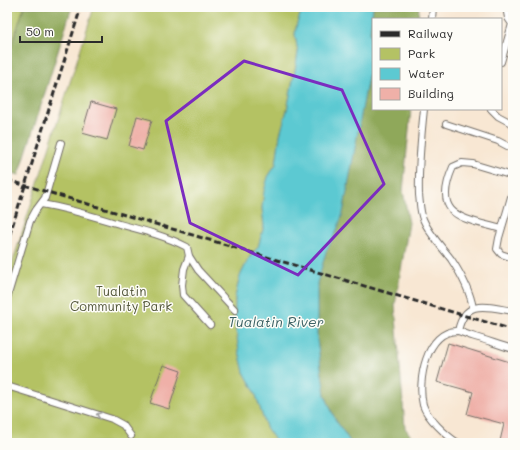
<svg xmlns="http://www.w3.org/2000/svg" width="520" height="450" font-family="Mali,sans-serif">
	<rect width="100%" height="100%" fill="#fdfcf7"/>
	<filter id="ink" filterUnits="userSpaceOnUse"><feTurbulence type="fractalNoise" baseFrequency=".025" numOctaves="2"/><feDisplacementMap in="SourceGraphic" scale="8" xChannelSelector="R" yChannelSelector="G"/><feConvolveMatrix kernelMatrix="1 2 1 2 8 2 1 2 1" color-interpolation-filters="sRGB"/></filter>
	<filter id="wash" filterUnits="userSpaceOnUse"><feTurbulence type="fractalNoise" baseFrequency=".012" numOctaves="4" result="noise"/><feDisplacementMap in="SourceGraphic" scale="16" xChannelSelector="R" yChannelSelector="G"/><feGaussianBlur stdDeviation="0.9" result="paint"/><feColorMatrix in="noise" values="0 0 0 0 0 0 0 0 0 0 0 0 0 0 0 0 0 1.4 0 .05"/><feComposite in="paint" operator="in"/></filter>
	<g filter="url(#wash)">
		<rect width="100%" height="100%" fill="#f8e7d3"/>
		<g fill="#b4c264" stroke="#707648">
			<path d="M7,7H24L7,60Z"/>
			<path d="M94,7H303L297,23L295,34L298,53L295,70L287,110L280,135L276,164L268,177L262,208L264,226L258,247L249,258L240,276L235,297V324L239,351L244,372L255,392L266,427L277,443H7V280Z"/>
		</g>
		<g fill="#8fa85a" stroke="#5d6a42">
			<path d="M24,7H72L19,175L7,171V60Z"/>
			<path d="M373,7H419L418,19H373V47L370,32Z"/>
			<path d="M373,50V109H411L403,191L409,223L395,305L405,428L416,443H351L335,419L325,395L317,340V283L326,252L337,230L343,213Z"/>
		</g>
		<path fill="#5cc9d2" stroke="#447a7e" d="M303,7H373L370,32L373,50L343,213L337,230L326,252L317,283V340L325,395L335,419L351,443H277L266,427L255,392L244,372L239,351L235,324V297L240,276L249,258L258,247L264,226L262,208L264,191L268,177L276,164L280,135L287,110L295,70L298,53L295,34L297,23Z"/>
		<g id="blocks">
			<g fill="#efb0a8">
				<path d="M91,102L116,109L107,140L82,133Z"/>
				<path d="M137,116L152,120L143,150L129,146Z"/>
				<path d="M448,343L513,363V443L500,441L504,424L467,414L473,392L437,382Z"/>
				<path d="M163,365L181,371L169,409L150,403Z"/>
			</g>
		</g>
	</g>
	<g filter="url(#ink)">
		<use href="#blocks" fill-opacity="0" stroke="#736d66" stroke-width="1"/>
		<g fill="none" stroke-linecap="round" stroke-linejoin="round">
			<g stroke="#736d66" stroke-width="8">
				<g id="service">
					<path d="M432,19L433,7"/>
					<path d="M501,62L512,24L508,18L506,7"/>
					<path d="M424,109C421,137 418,166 419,195C420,202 420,212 423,219C429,234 441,246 451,259C461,274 470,291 473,308"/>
					<path d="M491,109L498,116L513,124"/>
					<path d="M446,124L498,141L513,149"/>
					<path d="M513,190L499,238L497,249L501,254L513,258"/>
					<path d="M41,204C67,208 93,216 119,224C142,230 166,236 187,247L189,256L184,269L182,285L183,295L210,325"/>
					<path d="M501,229C463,218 431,217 453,167L462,163L473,164L513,176"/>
					<path d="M189,256L198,270L235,310"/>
					<path d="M7,298L30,221L36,210L45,198L61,143"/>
					<path d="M458,331C465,298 487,307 513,311"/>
					<path d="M7,386L112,419L123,425L131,436"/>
					<path d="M458,443C447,436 427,418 423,405C417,382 426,330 458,331C462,332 468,335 472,336C486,340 499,345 513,349"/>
				</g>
			</g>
			<use href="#service" stroke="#fff" stroke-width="6"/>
			<g stroke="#2b2b2b" stroke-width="3" stroke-dasharray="6 3" stroke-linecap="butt">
				<path d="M7,180L513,330"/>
				<path d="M7,243L81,7"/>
			</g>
		</g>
		<defs><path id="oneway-chevron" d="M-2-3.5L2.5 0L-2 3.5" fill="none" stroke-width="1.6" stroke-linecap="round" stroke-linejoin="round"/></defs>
		<use stroke="#a0a0a0" href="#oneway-chevron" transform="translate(99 415) rotate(-164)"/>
	</g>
	<path fill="none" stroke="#7b2cbf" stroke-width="3" stroke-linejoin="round" d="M244,61L342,90L384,184L298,275L190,223L166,121Z"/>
	<g text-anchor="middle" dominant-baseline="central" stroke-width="3" stroke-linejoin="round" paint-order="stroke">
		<g font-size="13" fill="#54583c" stroke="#fdfcf7">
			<text x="121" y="290">Tualatin<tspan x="121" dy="15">Community Park</tspan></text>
		</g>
		<g font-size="14" font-style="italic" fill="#3c6265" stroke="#fdfcf7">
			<text x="276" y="321">Tualatin River</text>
		</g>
	</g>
	<rect width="520" height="450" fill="none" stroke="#fdfcf7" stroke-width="24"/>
	<rect x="372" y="18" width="130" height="92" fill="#fdfcf7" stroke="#a9a8a5"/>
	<rect x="380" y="31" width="20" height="6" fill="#2b2b2b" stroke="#a9a8a5"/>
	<text x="408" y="38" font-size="12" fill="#2b2b2b">Railway</text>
	<rect x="380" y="48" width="20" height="12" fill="#b4c264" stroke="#a9a8a5"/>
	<text x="408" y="58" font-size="12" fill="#2b2b2b">Park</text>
	<rect x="380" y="68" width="20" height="12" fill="#5cc9d2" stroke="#a9a8a5"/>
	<text x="408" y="78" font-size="12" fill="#2b2b2b">Water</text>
	<rect x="380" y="88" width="20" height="12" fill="#efb0a8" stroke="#a9a8a5"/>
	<text x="408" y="98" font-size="12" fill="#2b2b2b">Building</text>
	<path d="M20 36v6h82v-6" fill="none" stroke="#2b2b2b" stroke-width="2"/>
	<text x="26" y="36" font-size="12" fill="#2b2b2b" stroke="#fdfcf7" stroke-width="3" paint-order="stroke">50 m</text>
</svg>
